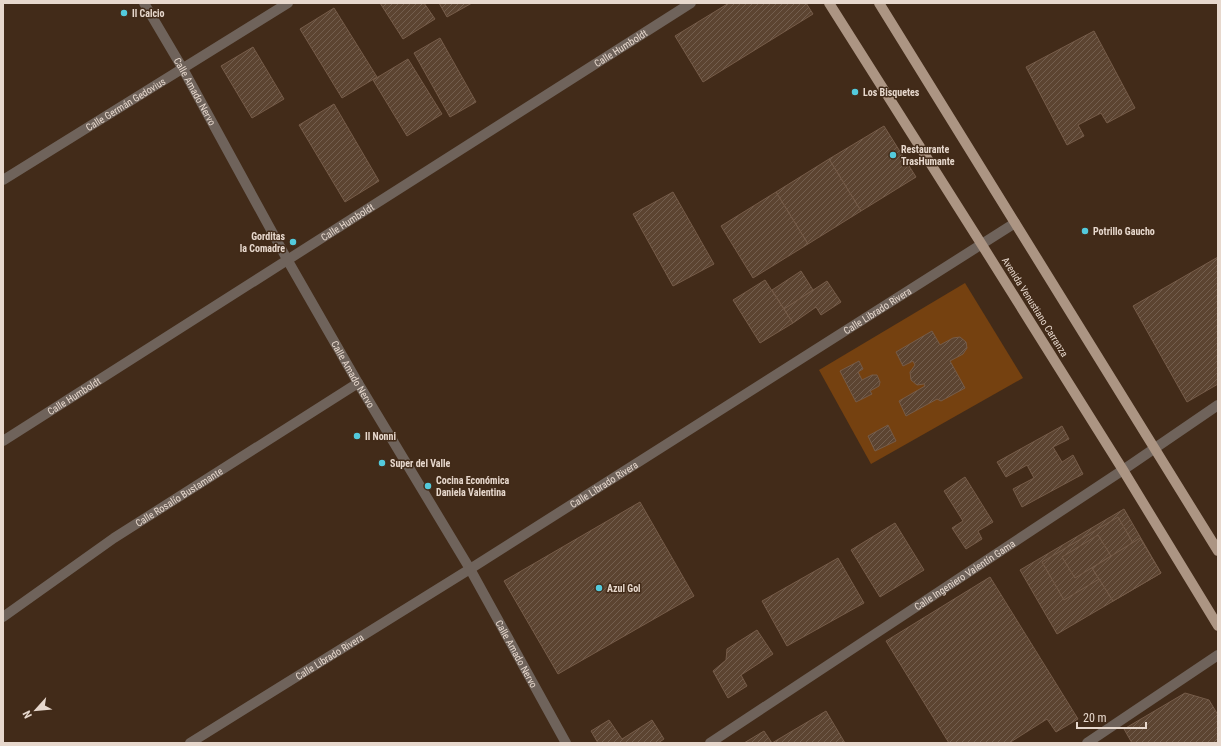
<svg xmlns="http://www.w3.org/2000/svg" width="1221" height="746" font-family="'Roboto Condensed',sans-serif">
	<defs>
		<pattern id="building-hatch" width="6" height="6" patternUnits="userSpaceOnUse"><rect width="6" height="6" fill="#5c4431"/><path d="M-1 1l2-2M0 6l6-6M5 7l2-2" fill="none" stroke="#735e4e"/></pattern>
	</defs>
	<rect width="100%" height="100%" fill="#422b19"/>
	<path fill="#754110" d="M965,283L1023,378L871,464L819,370Z"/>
	<g fill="url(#building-hatch)" stroke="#765c49">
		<path d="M380,3H424L435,19L403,39Z"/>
		<path d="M439,3H472L447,17Z"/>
		<path d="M729,3H806L813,14L703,82L675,36Z"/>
		<path d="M334,8L377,77L342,98L300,29Z"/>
		<path d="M1094,31L1135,108L1107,123L1101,113L1078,125L1084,136L1067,145L1026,67Z"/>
		<path d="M440,38L476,102L450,117L414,53Z"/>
		<path d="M253,47L284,99L252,118L221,66Z"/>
		<path d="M408,59L442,114L407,136L373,80Z"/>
		<path d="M334,104L379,181L345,202L299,125Z"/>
		<path d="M884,126L916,177L861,211L829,159Z"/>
		<path d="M829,159L861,211L808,244L776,192Z"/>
		<path d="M673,192L714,264L673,286L633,214Z"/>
		<path d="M776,192L808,244L753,278L721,226Z"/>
		<path d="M1218,257V384L1187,402L1133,306Z"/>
		<path d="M801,271L813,290L784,309L772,290Z"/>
		<path d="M765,280L793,323L760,343L733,300Z"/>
		<path d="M827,281L841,302L821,315L816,307L793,323L784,309Z"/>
		<path d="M932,331L940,345L953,338L960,337L966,342L967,348L963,354L950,361L965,388L941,401L937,399L906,416L899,401L925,386L924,384L917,385L911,380L910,372L915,365L913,361L903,366L896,352Z"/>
		<path d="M859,361L863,369L858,372L862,380L872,375H877L880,382L879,386L870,391L872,394L856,402L840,371Z"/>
		<path d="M888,425L896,441L875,451L868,436Z"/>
		<path d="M1062,426L1069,439L1053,447L1062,462L1073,455L1083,474L1022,507L1013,489L1034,478L1027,465L1006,477L997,462Z"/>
		<path d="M965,477L993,522L978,531L982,539L966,549L952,528L963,521L944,491Z"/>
		<path d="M640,502L694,596L558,674L504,581Z"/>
		<path d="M1124,509L1161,573L1057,634L1020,570Z"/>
		<path d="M1118,517L1133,543L1092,568L1099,579L1064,600L1042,562Z"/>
		<path d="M895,523L924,570L880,597L851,550Z"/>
		<path d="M1098,535L1111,556L1075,578L1062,557Z"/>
		<path d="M1140,538L1161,573L1113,601L1092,568Z"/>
		<path d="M838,558L864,603L787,646L762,601Z"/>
		<path d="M990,577L1078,719L1056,732L1047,719L1009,743H949L886,641Z"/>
		<path d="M757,630L773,654L741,675L747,686L728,698L713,671L726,660L727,649Z"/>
		<path d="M1185,693L1209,700L1218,715V743H1132L1124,729Z"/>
		<path d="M826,711L845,743H772Z"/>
		<path d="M609,720L622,739L652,720L664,739L658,743H598L591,731Z"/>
		<path d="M764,731L772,743H744Z"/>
	</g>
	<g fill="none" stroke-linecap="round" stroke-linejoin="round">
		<g stroke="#6f635b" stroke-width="10">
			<path id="s1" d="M144,3L183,69L288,261L358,383L470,569L566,743"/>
			<path id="s2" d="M3,180L288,3"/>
			<path id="s3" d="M3,441L691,3"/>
			<path id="s4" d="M3,617L114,538L358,383"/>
			<path id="s5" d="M190,743L470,569L1015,223"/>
			<path id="s6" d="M710,743L1123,470L1218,405"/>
			<path d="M1087,743L1218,655"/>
		</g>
		<g stroke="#ac9583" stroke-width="10">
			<path d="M829,3L982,245L1123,470L1218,626"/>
			<path d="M879,3L1218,551"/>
		</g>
	</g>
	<g fill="#53cadc" stroke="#422b19" stroke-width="1.5">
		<circle cx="124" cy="13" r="4"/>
		<circle cx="855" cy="92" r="4"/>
		<circle cx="893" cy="155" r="4"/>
		<circle cx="1085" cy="231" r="4"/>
		<circle cx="293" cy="242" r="4"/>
		<circle cx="357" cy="436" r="4"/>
		<circle cx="382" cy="463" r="4"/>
		<circle cx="428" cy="486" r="4"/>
		<circle cx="599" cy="588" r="4"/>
	</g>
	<g text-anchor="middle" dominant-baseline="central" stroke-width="3" stroke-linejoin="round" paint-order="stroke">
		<g font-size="10" font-weight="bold" fill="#e7d8cd" stroke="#422b19" text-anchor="start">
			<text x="132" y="13">Il Calcio</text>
			<text x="863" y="92">Los Bisquetes</text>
			<text x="901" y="149">Restaurante<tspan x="901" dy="12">TrasHumante</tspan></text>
			<text x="1093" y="231">Potrillo Gaucho</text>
			<text x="285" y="236" text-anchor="end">Gorditas<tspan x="285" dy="12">la Comadre</tspan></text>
			<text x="365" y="436">Il Nonni</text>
			<text x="390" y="463">Super del Valle</text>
			<text x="436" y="480">Cocina Económica<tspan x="436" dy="12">Daniela Valentina</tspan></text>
			<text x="607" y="588">Azul Gol</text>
		</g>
		<g font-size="10" fill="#e7d8cd" stroke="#422b19">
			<text stroke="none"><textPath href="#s3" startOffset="732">Calle Humboldt</textPath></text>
			<text stroke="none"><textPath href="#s1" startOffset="102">Calle Amado Nervo</textPath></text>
			<text stroke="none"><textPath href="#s2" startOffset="144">Calle Germán Gedovius</textPath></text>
			<text stroke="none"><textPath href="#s3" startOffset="408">Calle Humboldt</textPath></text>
			<text transform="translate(1035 307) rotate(58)">Avenida Venustiano Carranza</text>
			<text stroke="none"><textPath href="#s5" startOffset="812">Calle Librado Rivera</textPath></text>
			<text stroke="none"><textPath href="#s1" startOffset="426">Calle Amado Nervo</textPath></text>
			<text stroke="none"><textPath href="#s3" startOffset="84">Calle Humboldt</textPath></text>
			<text stroke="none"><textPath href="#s5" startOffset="488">Calle Librado Rivera</textPath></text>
			<text stroke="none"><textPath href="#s4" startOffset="213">Calle Rosalío Bustamante</textPath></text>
			<text stroke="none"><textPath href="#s6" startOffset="305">Calle Ingeniero Valentín Gama</textPath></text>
			<text stroke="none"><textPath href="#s1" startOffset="750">Calle Amado Nervo</textPath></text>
			<text stroke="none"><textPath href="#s5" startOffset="164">Calle Librado Rivera</textPath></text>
		</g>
	</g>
	<rect width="1221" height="746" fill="none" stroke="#e7d8cd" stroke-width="8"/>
	<g transform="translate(36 710) rotate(243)" stroke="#422b19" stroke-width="3" paint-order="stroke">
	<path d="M0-3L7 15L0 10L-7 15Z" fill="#e7d8cd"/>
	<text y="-6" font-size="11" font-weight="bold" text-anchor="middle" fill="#e7d8cd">N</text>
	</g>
	<path d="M1077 722v6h69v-6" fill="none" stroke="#e7d8cd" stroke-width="2"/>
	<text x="1083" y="722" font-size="12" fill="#e7d8cd" stroke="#422b19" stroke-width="3" paint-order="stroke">20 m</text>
</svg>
